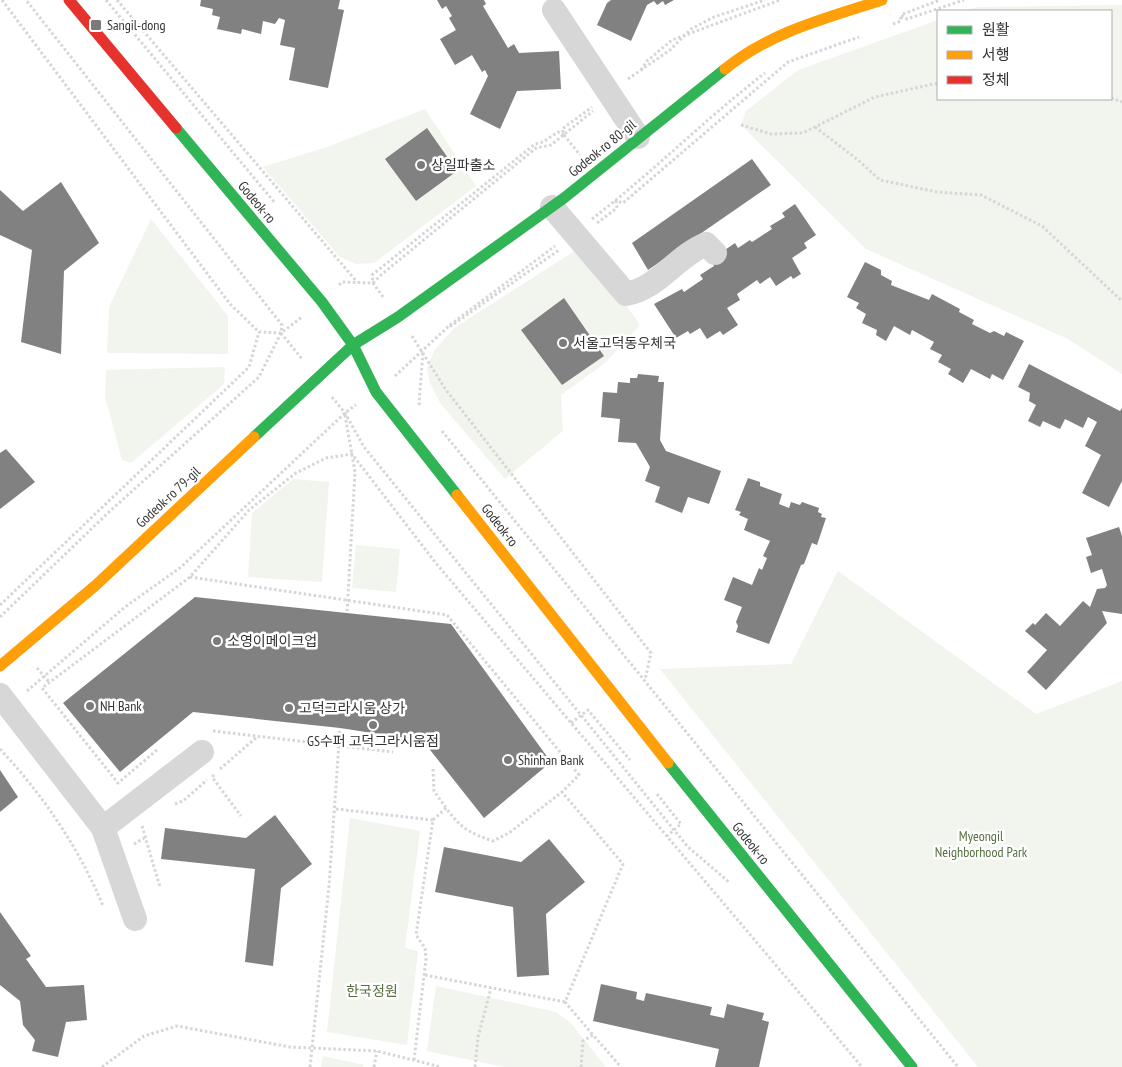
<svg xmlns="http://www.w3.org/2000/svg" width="1122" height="1067" font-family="'PT Sans Narrow','Noto Sans KR',sans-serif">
	<rect width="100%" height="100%" fill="#fff"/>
	<g fill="#f1f5ed">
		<path d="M1122,5V374L1068,339L866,249L741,125L746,111L798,70L938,20V99H1111V11H964L977,7Z"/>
		<path d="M425,109L476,186L374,263L356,264L340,257L263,167L330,146Z"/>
		<path d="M151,219L228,316V354L107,353L109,307Z"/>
		<path d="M584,245L640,325L605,363L561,395L563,431L505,479L440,403L430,383L427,368L434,351L454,328Z"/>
		<path d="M225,367L224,384L131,463L122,460L105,397L106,370Z"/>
		<path d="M293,479L329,482L322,582L248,577L252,513Z"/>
		<path d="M356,545L400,549L396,592L352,588Z"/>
		<path d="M838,571L1036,714L1122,681V1067H978L660,669L791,664Z"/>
		<path d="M350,818L420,831L405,948L418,951L407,1045L327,1032Z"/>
		<path d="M436,986L556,1012L570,1022L606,1067H505L427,1051Z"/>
		<path d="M323,1056L364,1065L363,1067H321Z"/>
	</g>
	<g fill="#818181">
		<path d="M201,0H340L338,9L344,10L328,88L289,80L295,48L280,45L285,20L279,18L275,24L263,21L261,34L242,29L241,34L217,29L220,17L212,15L213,9L200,6Z"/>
		<path d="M437,0H484L486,4L483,6L508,48L514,44L519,53L559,51L561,89L517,91L500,129L470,114L488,76L485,70L482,72L472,55L455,65L440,39L456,30L449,18L452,16L446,6L442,9Z"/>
		<path d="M611,0H674L665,5L663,1L657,5L654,1L647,5L631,41L597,25L607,3Z"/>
		<path d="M427,128L457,171L416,201L385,159Z"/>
		<path d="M752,159L771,185L648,270L632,243Z"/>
		<path d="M61,182L99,243L64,271L61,354L21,342L32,250L0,235V190L23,211Z"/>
		<path d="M795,204L816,235L804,243L807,248L792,258L801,274L793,279L791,276L776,286L770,277L760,284L757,280L737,294L740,300L727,308L738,325L723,335L720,331L707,339L700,328L690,334L688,331L676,338L654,304L682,289L684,292L703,279L700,275L714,266L712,263L719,254L735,243L738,248L750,240L752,242L772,229L770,226L785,217L782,213Z"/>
		<path d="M865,262L881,270V275L892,281L891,285L929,300L932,294L960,309L959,312L974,320L972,324L990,333L994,331L1004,336L1006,332L1024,341L1003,380L992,374L990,379L971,369L963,383L948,374L951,369L938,362L942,355L930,349L934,342L912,330L910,335L894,326L886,341L876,335L877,330L862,323L866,314L856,308L859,303L847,297Z"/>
		<path d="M564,298L604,356L562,385L521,330Z"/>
		<path d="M1029,364L1120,411L1122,408V481L1109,507L1082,493L1101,455L1085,446L1097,422L1088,417L1083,428L1065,419L1060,429L1043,421L1040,427L1028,421L1036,405L1029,401L1030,393L1018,387Z"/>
		<path d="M638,374L659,376L658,382H664L660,440L666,451L721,471L709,504L688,497L682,513L655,502L660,487L645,481L650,467L636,443L618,442L620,419L601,417L603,392L617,393L618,382L630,383V378H637Z"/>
		<path d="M6,449L35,482L0,509V453Z"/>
		<path d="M748,478L760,482V486L782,494L779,504L789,508L791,502L800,505L802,502L819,508L818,512L822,514L821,517L826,518L817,545L812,543L804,564L801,565L769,644L736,632L738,626L736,622L742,607L724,600L733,577L752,585L759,568L762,570L767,558L763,556L770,541L744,530L748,519L739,515L741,512L735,510Z"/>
		<path d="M1119,527L1122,536V614L1102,611L1107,623L1046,690L1027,672L1047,650L1025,631L1033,623L1035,625L1046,613L1060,626L1083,601L1090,607L1097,589L1105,588L1107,585L1102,569L1091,573L1086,557L1092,555L1086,538Z"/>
		<path d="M195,597L451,624L551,762L484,818L423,741L340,728L193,712L120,772L63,703Z"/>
		<path d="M0,770L18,797L0,812Z"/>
		<path d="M275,815L312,864L281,888L273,966L245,962L255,869L161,859L165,828L246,838Z"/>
		<path d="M549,839L585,882L546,914L549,975L517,977L513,907L435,892L444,847L521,862Z"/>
		<path d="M0,912L31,956L26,959L46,987L84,985L87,1020L66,1022L58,1057L32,1051L35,1040L23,1025L20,1001L0,985Z"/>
		<path d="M601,984L637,992L636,999L644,1001L646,993L712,1007L710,1015L724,1018L727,1004L764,1013L762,1020L769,1022L759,1067H715L719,1049L593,1021Z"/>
	</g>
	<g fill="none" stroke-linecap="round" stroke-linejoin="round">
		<g stroke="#d6d6d6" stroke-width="3" stroke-dasharray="2.5 2.5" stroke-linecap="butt">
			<path d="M2,0L230,304L259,332L281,333L302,317"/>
			<path d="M106,0L275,203"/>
			<path d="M117,0L357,282"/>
			<path d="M903,14L940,0"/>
			<path d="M893,24L901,21V15L907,19L964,0"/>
			<path d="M641,70L647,61L672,40L780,0"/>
			<path d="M628,79L670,50L691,29L714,17L765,0"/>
			<path d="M1111,98L1122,102"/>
			<path d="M741,125L771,134L803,133L875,97L938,83"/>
			<path d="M815,127L858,160L880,180L937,192L981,195L1042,226L1122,301"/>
			<path d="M564,135L580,155"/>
			<path d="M592,219C652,173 705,119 765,73"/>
			<path d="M597,223L617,208L616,201L623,203L788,62L859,37"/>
			<path d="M373,283L382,274L536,148L551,145L593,111"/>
			<path d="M339,285L342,282L373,283"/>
			<path d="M383,297L373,283L372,275L535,144L543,142L558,132L564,135L562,129L592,107"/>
			<path d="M450,325L451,326L559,250"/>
			<path d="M281,333L302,359"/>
			<path d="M412,336L446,390L651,653L645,680"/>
			<path d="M395,376L450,325L555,246"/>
			<path d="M332,397L345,413L364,447L674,830L688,847L729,882"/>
			<path d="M420,405L419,403L423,352"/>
			<path d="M345,415L355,472L347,613"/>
			<path d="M442,431L958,1067"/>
			<path d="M190,577L447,615L579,775L562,792"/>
			<path d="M0,605L249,367L259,332"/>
			<path d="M0,617L110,511L259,377L281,333L282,325L26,0"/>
			<path d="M37,668L50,683"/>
			<path d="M27,691L125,607L181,567L345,413L356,405"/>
			<path d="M571,723L588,710L630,760"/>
			<path d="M213,731L393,752"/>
			<path d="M0,749C43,795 79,848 103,906"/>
			<path d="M157,750L118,783L42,688L190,577L249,510L296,473L326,458L352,454L435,562L862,1067"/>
			<path d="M220,769L257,737"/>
			<path d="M433,769L434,791L446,808"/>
			<path d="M214,775L212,777L241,816"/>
			<path d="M657,794L681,824L667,836"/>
			<path d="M175,804L183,801L207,780"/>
			<path d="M336,809L433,820"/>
			<path d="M142,826L160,887"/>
			<path d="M134,844L144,838"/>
			<path d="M425,975L565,1002"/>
			<path d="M414,1060L426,959L425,948L416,935L433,820L446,808C461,828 469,833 493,841L509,833L562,792L623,864L565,1002L593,1035"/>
			<path d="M102,1067L144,1036L177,1026L290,1047L377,1051L441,1067"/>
			<path d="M310,1067L329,886L340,728"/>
			<path d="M374,1067L377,1051"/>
			<path d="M475,1067L478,1037L491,988"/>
			<path d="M581,1067L583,1041L593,1035L621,1067"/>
		</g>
		<g stroke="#d7d7d7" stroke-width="24">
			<path d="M554,10L638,137"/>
			<path d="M552,207L626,294C657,289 677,256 706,244L715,253"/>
			<path d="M0,695L103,828L135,919"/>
			<path d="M103,828L202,752"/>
		</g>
		<g stroke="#30b455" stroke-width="11">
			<path d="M176,128L322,302L353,345L376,392L457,495"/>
			<path d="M254,437L353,345L398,317L564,198L725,69"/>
			<path d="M668,763L912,1067"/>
		</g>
		<g stroke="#ff9f0a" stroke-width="11">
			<path d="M725,69C770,32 827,18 882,0"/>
			<path d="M457,495L668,763"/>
			<path d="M0,666L96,585L254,437"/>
		</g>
		<path stroke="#e5322d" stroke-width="11" d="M69,0L176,128"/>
	</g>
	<g fill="#7a7a7a" stroke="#fff" stroke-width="2">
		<rect x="90" y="19" width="12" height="12" rx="2.5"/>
		<circle cx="421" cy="165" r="5"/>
		<circle cx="563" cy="343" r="5"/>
		<circle cx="217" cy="641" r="5"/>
		<circle cx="90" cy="706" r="5"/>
		<circle cx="289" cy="708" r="5"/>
		<circle cx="373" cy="725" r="5"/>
		<circle cx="508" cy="760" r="5"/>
	</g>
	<g text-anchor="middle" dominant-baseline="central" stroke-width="5" stroke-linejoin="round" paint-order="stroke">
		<g font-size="14" fill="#333" stroke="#fff" text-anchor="start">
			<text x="107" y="25">Sangil-dong</text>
			<text x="431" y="165">상일파출소</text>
			<text x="573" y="343">서울고덕동우체국</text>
			<text x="227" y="641">소영이메이크업</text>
			<text x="100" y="706">NH Bank</text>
			<text x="299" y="708">고덕그라시움 상가</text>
			<text x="373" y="741" text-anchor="middle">GS수퍼 고덕그라시움점</text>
			<text x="518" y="760">Shinhan Bank</text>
		</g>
		<g font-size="14" fill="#333" stroke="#fff">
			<text transform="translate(602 148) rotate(-39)">Godeok-ro 80-gil</text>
			<text transform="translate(257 202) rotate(50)">Godeok-ro</text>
			<text transform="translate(168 497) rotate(-43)">Godeok-ro 79-gil</text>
			<text transform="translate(500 525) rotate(52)">Godeok-ro</text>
			<text transform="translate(751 843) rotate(51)">Godeok-ro</text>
		</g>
		<g font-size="14" fill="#56703f" stroke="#fff">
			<text x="981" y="836">Myeongil<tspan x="981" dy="16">Neighborhood Park</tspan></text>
			<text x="372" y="991">한국정원</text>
		</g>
	</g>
	<rect x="937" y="10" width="175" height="90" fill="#ffffff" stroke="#adadad"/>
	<rect x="947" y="26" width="25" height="8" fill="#30b455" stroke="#adadad"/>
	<text x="982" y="35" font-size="15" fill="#333333">원활</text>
	<rect x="947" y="51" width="25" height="8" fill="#ff9f0a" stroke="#adadad"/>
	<text x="982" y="60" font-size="15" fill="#333333">서행</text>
	<rect x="947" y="76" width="25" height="8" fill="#e5322d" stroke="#adadad"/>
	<text x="982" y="85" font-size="15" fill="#333333">정체</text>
</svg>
